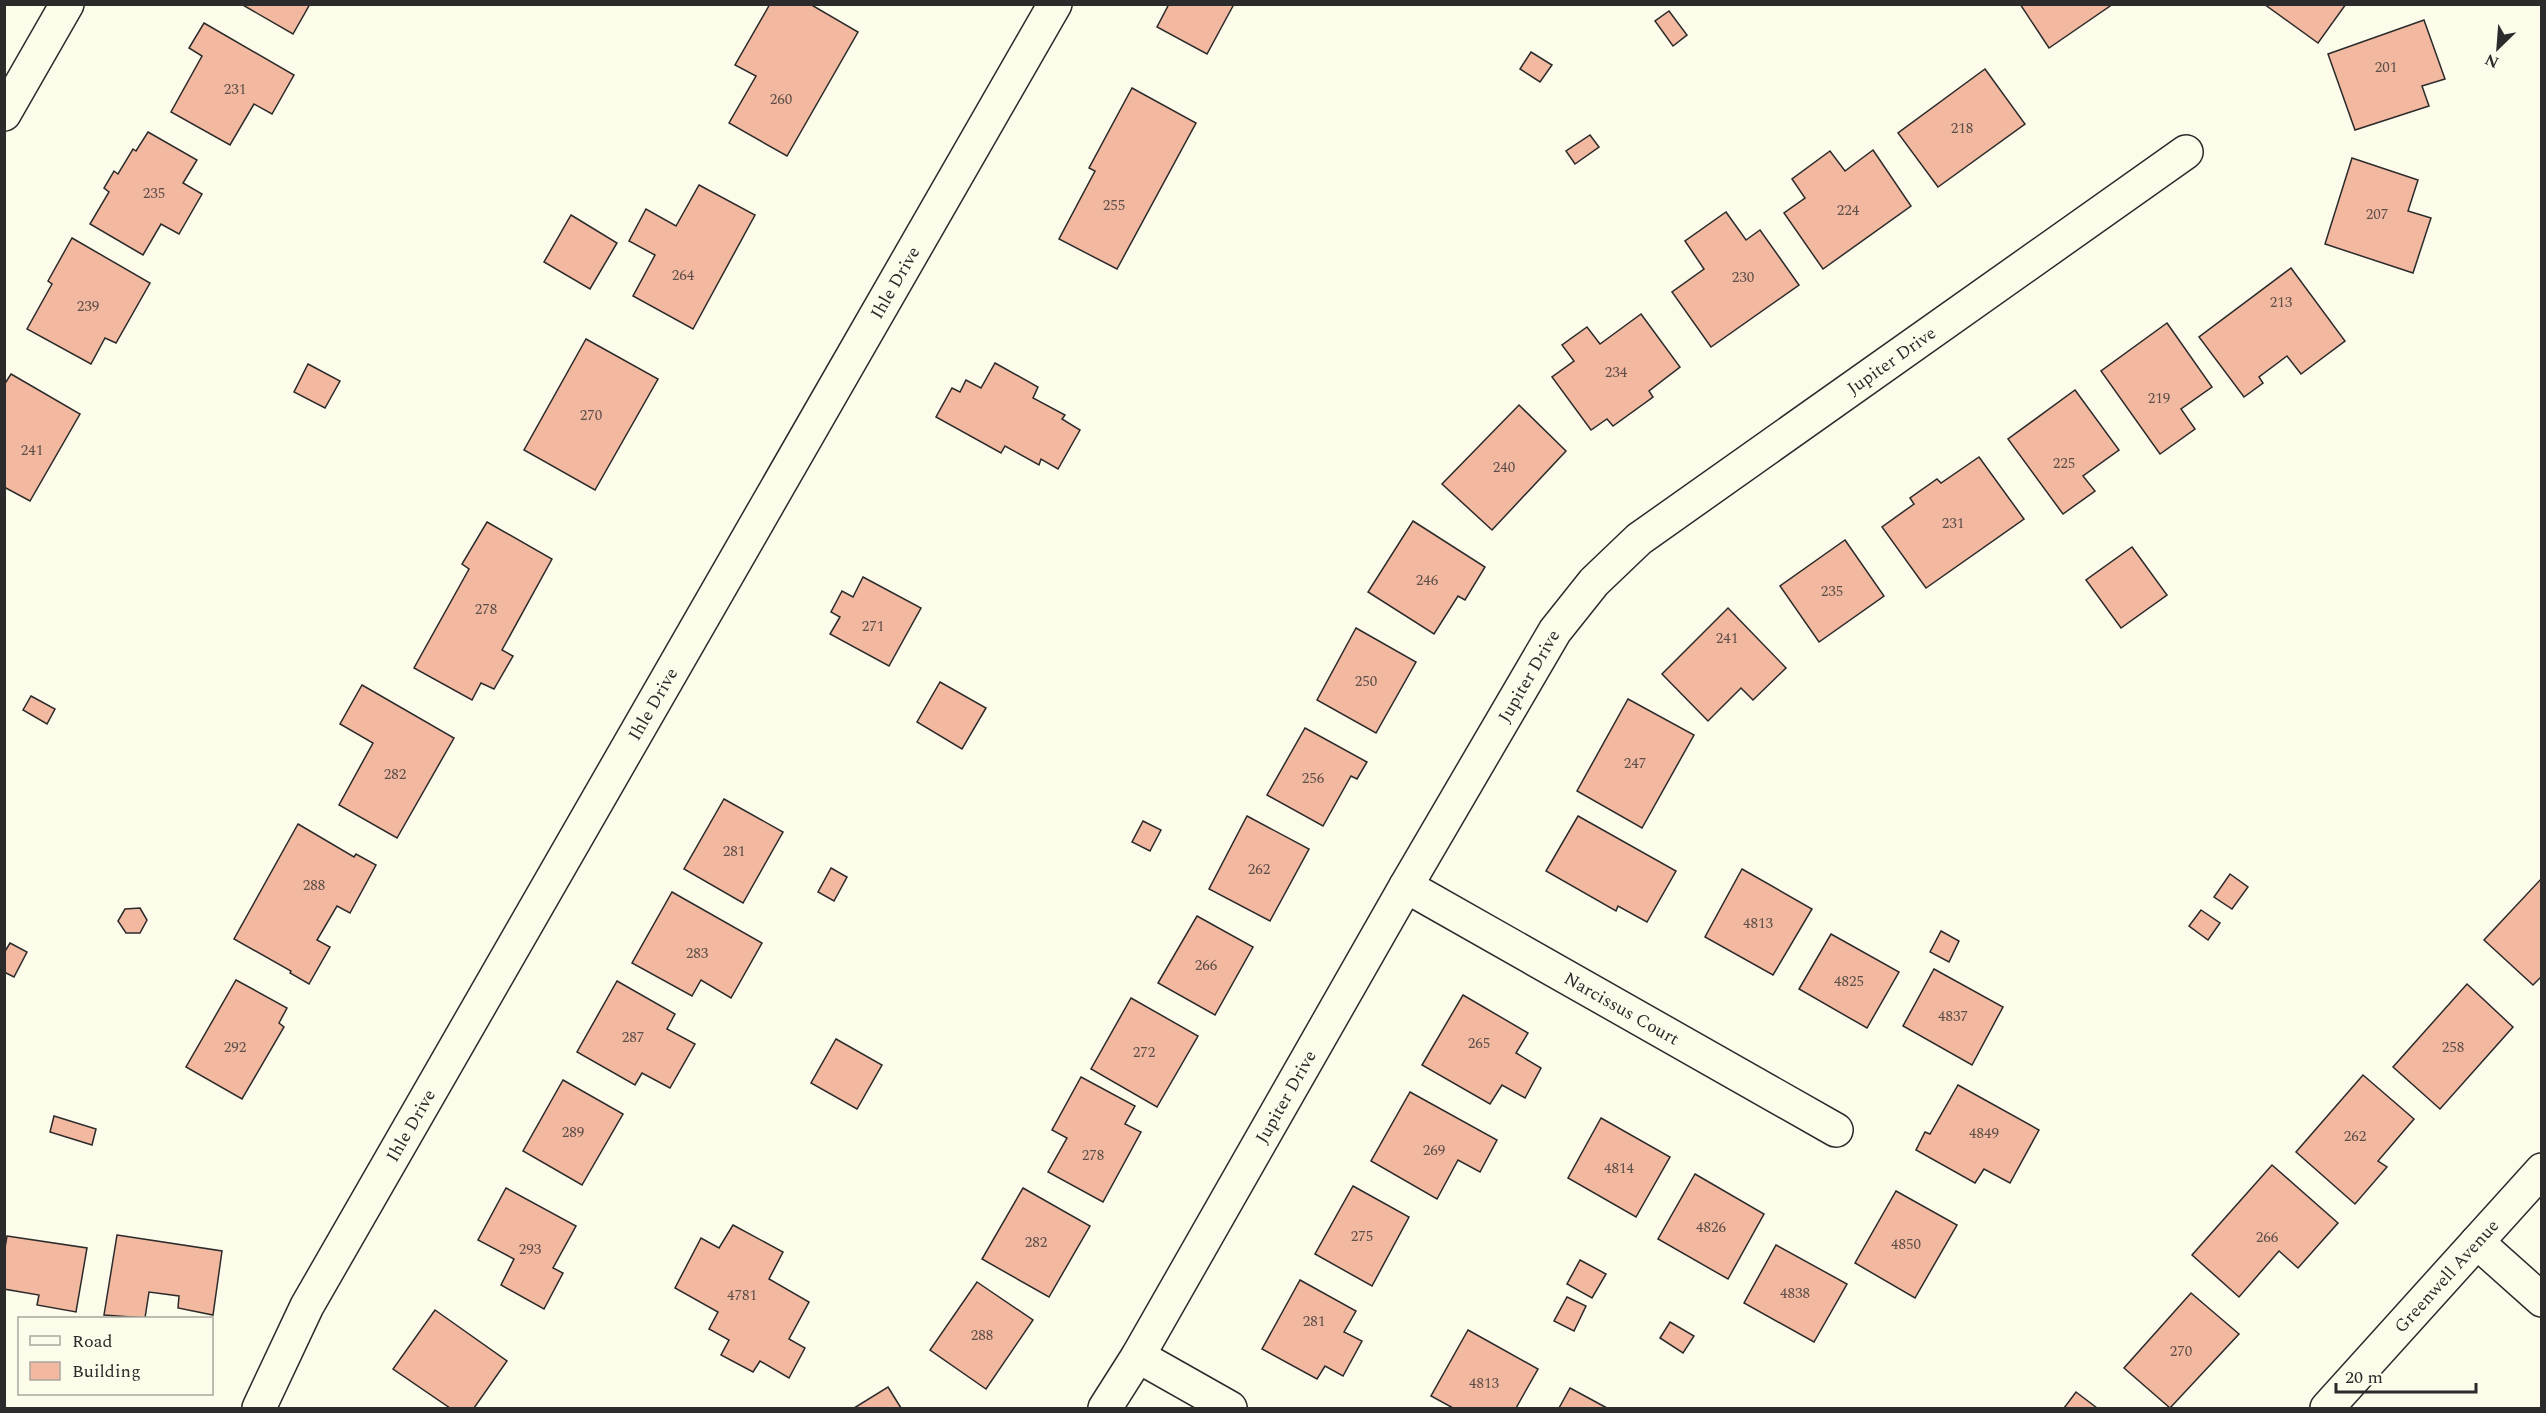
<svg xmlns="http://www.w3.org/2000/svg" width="2546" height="1413" font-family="Spectral,serif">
	<rect width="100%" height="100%" fill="#fdfbea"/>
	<g fill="#f2b8a0" stroke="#2b2b2b" stroke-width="1.5">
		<path d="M241,4H310L293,34Z"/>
		<path d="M770,4H810L858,32L787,156L729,123L756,76L735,65Z"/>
		<path d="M1169,4H1234L1207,54L1157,27Z"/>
		<path d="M2020,4H2113L2049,48Z"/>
		<path d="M2264,4H2346L2318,43Z"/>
		<path d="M1669,11L1687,35L1673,46L1655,21Z"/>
		<path d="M2424,20L2445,79L2422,86L2429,106L2355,130L2328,54Z"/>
		<path d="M204,23L294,75L272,114L254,104L230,145L171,112L202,56L189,48Z"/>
		<path d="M1531,52L1552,65L1540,82L1520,69Z"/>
		<path d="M1985,69L2025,124L1938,187L1898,133Z"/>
		<path d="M1132,88L1196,123L1117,269L1059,239L1095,171L1089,168Z"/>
		<path d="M148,132L197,160L183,183L202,194L179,234L161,224L143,255L90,224L109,192L104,188L114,171L118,174L133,149L136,151Z"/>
		<path d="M1590,135L1599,147L1575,164L1566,151Z"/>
		<path d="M1873,150L1911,206L1823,269L1784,213L1805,198L1792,179L1830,151L1845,171Z"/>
		<path d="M2352,158L2418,180L2408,211L2431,218L2413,273L2325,244Z"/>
		<path d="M699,185L755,215L693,329L633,296L655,255L629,241L646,209L676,226Z"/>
		<path d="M1726,212L1746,240L1760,230L1799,285L1711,347L1672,292L1704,269L1685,241Z"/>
		<path d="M571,215L617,243L590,289L544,262Z"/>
		<path d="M72,238L150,283L116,343L105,338L91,364L27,329L52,284L48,281Z"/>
		<path d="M2291,268L2345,341L2301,374L2287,356L2259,377L2263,383L2244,397L2199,337Z"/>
		<path d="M1641,314L1680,367L1649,391L1653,397L1613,426L1607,419L1591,430L1552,377L1574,361L1562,345L1587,327L1600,344Z"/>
		<path d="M2167,323L2212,387L2181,409L2195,429L2160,454L2101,371Z"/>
		<path d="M586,339L658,379L595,490L524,450Z"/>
		<path d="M995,363L1038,387L1033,398L1065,415L1062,419L1080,430L1058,469L1041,459L1039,465L1005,446L1001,453L936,417L952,388L960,392L966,380L981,388Z"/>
		<path d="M308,364L340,381L325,408L294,392Z"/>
		<path d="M11,374L80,414L30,501L4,487V385Z"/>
		<path d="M2075,390L2119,450L2083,476L2095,491L2063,514L2008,439Z"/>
		<path d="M1519,405L1566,451L1492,530L1442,484Z"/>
		<path d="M1979,457L2024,519L1926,588L1882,527L1914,504L1910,498L1937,479L1941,483Z"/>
		<path d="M1413,521L1485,567L1465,600L1458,596L1434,634L1368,592Z"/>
		<path d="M487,522L552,559L502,650L513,656L494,689L481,683L472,700L414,668L469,569L462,564Z"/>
		<path d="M1845,540L1884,596L1819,642L1780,586Z"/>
		<path d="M2132,547L2167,595L2121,628L2086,580Z"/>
		<path d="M863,577L921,608L889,666L830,634L840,617L831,612L842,591L853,597Z"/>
		<path d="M1728,608L1786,668L1753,700L1741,688L1708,721L1662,674Z"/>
		<path d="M1356,628L1416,662L1376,733L1317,700Z"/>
		<path d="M940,682L986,708L962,749L917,722Z"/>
		<path d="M362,685L454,738L397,838L339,805L373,743L340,724Z"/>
		<path d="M31,696L55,709L47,724L23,710Z"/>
		<path d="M1628,699L1694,735L1642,828L1577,791Z"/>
		<path d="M1305,728L1367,762L1357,779L1351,776L1323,826L1267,795Z"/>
		<path d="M724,799L783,832L743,903L684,869Z"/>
		<path d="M1247,816L1309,849L1270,921L1209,889Z"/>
		<path d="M1578,816L1676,871L1647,922L1618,906L1616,911L1546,871Z"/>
		<path d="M1143,821L1161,830L1150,851L1132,842Z"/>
		<path d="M298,824L354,857L356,854L376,865L350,913L337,906L317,940L330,947L309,984L290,973L291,971L234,939Z"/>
		<path d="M831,868L847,877L834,901L818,892Z"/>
		<path d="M1742,869L1812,909L1773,975L1705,937Z"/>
		<path d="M2230,874L2248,887L2232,909L2214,897Z"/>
		<path d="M2542,878V976L2533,985L2484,940Z"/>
		<path d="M672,892L762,943L731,998L701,980L692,996L632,963Z"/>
		<path d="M140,908L147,920L140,933H126L118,921L125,909Z"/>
		<path d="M2201,910L2220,923L2208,940L2189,926Z"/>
		<path d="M1197,916L1253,947L1215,1015L1158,983Z"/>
		<path d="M1941,931L1959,941L1949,962L1930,952Z"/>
		<path d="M1831,934L1899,972L1867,1028L1799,989Z"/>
		<path d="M10,943L27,952L14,977L4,972V953Z"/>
		<path d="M1934,969L2003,1007L1972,1065L1903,1026Z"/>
		<path d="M236,980L287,1008L279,1023L284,1027L242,1099L186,1067Z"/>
		<path d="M617,981L675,1014L667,1029L695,1044L670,1088L642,1073L635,1085L577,1052Z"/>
		<path d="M2467,984L2513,1027L2440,1109L2393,1067Z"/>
		<path d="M1463,995L1528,1033L1516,1053L1541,1068L1525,1098L1502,1085L1490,1104L1422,1065Z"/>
		<path d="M1131,998L1198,1036L1157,1107L1091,1069Z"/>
		<path d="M836,1039L882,1065L857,1109L811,1083Z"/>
		<path d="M2363,1075L2414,1119L2378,1161L2387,1167L2355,1204L2296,1152Z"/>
		<path d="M1081,1077L1135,1106L1125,1124L1141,1132L1103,1202L1048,1172L1067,1138L1052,1130Z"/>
		<path d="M563,1080L623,1114L582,1185L523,1151Z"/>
		<path d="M1958,1085L2039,1130L2010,1183L1984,1169L1975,1183L1916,1150L1925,1132L1930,1134Z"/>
		<path d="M1410,1092L1497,1140L1480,1172L1458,1160L1437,1199L1371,1161Z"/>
		<path d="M54,1116L96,1129L92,1145L50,1132Z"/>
		<path d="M1601,1118L1670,1157L1636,1217L1568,1178Z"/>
		<path d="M2272,1165L2338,1223L2298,1268L2279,1251L2239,1297L2192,1255Z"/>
		<path d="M1695,1174L1764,1214L1728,1279L1658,1239Z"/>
		<path d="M1353,1186L1409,1217L1372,1286L1315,1254Z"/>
		<path d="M506,1188L576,1226L553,1268L563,1273L544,1309L501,1285L514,1259L478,1240Z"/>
		<path d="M1023,1188L1090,1226L1049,1297L982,1259Z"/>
		<path d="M1896,1191L1957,1225L1915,1298L1855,1263Z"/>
		<path d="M733,1225L783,1252L769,1279L809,1302L789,1339L805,1348L789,1378L760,1361L753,1372L721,1355L729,1340L709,1329L718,1312L675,1288L701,1238L719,1248Z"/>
		<path d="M117,1235L222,1251L213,1315L178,1308L179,1296L149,1292L145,1318L104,1315Z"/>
		<path d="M7,1236L87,1248L76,1312L37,1305L39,1295L4,1289V1254Z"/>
		<path d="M1776,1245L1847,1284L1814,1342L1744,1303Z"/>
		<path d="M1580,1260L1606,1274L1592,1298L1567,1284Z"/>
		<path d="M1300,1280L1356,1311L1344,1332L1362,1341L1343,1376L1325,1366L1317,1379L1262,1349Z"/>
		<path d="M977,1282L1033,1320L986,1389L930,1350Z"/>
		<path d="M2191,1293L2239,1334L2170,1408L2124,1368Z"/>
		<path d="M1567,1297L1586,1306L1574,1331L1554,1321Z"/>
		<path d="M435,1310L507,1361L474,1408H450L393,1369Z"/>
		<path d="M1670,1322L1694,1336L1683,1353L1660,1338Z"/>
		<path d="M1468,1330L1538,1369L1516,1408H1453L1431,1396Z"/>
		<path d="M888,1387L901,1408H854Z"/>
		<path d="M1570,1388L1607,1408H1559Z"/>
		<path d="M2076,1392L2097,1408H2064Z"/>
	</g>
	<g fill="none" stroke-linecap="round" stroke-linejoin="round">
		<g stroke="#2b2b2b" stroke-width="36">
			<g id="minor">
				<path d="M4,114L67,4"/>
				<path id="s1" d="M1406,886L1836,1130"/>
				<path d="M2477,1242L2542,1300"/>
				<path d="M1138,1356L1230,1408"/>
				<path id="s2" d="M259,1408L307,1306L1055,4"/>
				<path id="s3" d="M1105,1408L1138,1356L1406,886L1555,631L1594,582L1639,539L2186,152"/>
				<path id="s4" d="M2327,1408L2542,1170"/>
			</g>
		</g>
		<use href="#minor" stroke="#fdfbea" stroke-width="33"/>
	</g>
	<g text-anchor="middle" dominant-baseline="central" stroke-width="4.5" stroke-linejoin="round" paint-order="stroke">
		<g font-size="15" fill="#5d4e48">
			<text x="2386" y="67">201</text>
			<text x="235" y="89">231</text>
			<text x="781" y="99">260</text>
			<text x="1962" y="128">218</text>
			<text x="154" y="193">235</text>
			<text x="1114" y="205">255</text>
			<text x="1848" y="210">224</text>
			<text x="2377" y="214">207</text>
			<text x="683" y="275">264</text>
			<text x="1743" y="277">230</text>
			<text x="2281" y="302">213</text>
			<text x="88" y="306">239</text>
			<text x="1616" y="372">234</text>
			<text x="2159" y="398">219</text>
			<text x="591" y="415">270</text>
			<text x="32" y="450">241</text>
			<text x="2064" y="463">225</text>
			<text x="1504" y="467">240</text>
			<text x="1953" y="523">231</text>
			<text x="1427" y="580">246</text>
			<text x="1832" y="591">235</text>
			<text x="486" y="609">278</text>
			<text x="873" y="626">271</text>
			<text x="1727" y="638">241</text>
			<text x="1366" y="681">250</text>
			<text x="1635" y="763">247</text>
			<text x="395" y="774">282</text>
			<text x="1313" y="778">256</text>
			<text x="734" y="851">281</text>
			<text x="1259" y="869">262</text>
			<text x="314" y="885">288</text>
			<text x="1758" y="923">4813</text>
			<text x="697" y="953">283</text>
			<text x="1206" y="965">266</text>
			<text x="1849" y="981">4825</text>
			<text x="1953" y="1016">4837</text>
			<text x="633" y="1037">287</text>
			<text x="1479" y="1043">265</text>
			<text x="235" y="1047">292</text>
			<text x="2453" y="1047">258</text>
			<text x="1144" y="1052">272</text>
			<text x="573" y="1132">289</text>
			<text x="1984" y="1133">4849</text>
			<text x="2355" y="1136">262</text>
			<text x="1434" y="1150">269</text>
			<text x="1093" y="1155">278</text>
			<text x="1619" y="1168">4814</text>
			<text x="1711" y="1227">4826</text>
			<text x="1362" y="1236">275</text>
			<text x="2267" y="1237">266</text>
			<text x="1036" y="1242">282</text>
			<text x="1906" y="1244">4850</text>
			<text x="530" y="1249">293</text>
			<text x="1795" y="1293">4838</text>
			<text x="742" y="1295">4781</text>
			<text x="1314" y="1321">281</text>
			<text x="982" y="1335">288</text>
			<text x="2181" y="1351">270</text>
			<text x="1484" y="1383">4813</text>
		</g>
		<g font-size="18" fill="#2b2b2b" stroke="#fdfbea">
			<text stroke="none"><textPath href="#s2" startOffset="1293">Ihle Drive</textPath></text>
			<text stroke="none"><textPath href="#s3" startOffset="1332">Jupiter Drive</textPath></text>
			<text stroke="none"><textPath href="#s3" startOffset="846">Jupiter Drive</textPath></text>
			<text stroke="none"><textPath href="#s2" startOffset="807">Ihle Drive</textPath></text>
			<text stroke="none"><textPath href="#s1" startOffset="248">Narcissus Court</textPath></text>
			<text stroke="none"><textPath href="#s3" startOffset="360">Jupiter Drive</textPath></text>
			<text stroke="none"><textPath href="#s2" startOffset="321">Ihle Drive</textPath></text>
			<text stroke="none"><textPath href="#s4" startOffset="178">Greenwell Avenue</textPath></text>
		</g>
	</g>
	<rect width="2546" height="1413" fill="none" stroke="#2b2b2b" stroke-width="12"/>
	<rect x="18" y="1317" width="195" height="78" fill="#fdfbea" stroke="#a9a89e" stroke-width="1.5"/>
	<rect x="30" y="1336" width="30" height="9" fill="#fdfbea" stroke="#a9a89e" stroke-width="1.5"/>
	<text x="72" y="1347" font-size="18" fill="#2b2b2b">Road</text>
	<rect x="30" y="1362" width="30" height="18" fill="#f2b8a0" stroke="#a9a89e" stroke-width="1.5"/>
	<text x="72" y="1377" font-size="18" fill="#2b2b2b">Building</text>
	<g transform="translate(2498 48) rotate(205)" stroke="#fdfbea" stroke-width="4.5" paint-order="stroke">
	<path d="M0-4.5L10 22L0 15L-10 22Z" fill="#2b2b2b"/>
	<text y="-9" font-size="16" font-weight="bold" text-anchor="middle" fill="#2b2b2b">N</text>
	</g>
	<path d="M2336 1383v9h140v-9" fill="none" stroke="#2b2b2b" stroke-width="3"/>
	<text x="2345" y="1383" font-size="18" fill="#2b2b2b" stroke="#fdfbea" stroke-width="4.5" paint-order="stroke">20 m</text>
</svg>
